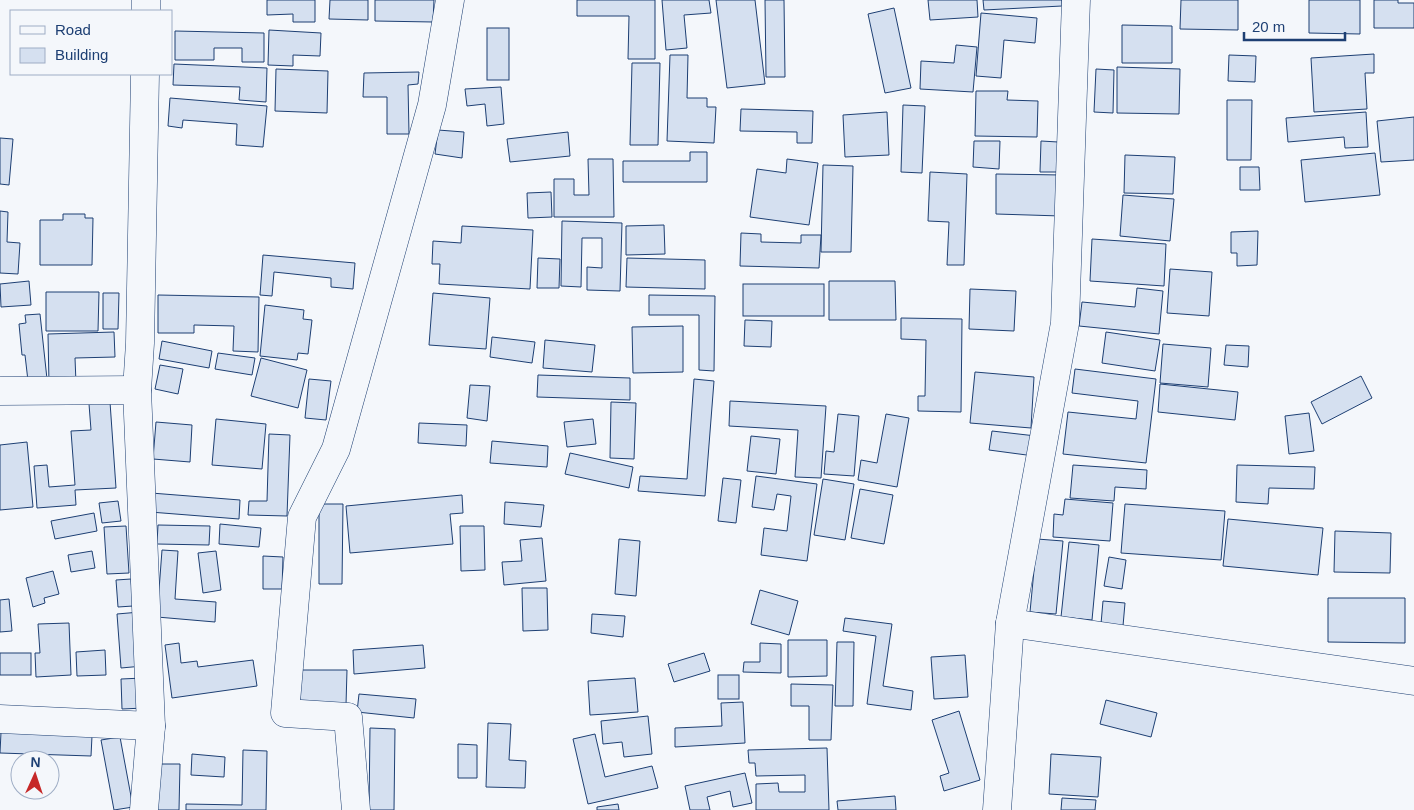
<svg xmlns="http://www.w3.org/2000/svg" width="1414" height="810" font-family="Helvetica,sans-serif">
	<rect width="100%" height="100%" fill="#f4f7fb"/>
	<g fill="#d5e0f0" stroke="#1d3f73">
		<path d="M267,0H315V22H293V14L267,15Z"/>
		<path d="M330,0H368V20L329,19Z"/>
		<path d="M375,0H434L433,22L375,21Z"/>
		<path d="M577,0H655V59H628L629,16H577Z"/>
		<path d="M662,0H709L711,13L684,15L687,48L666,50Z"/>
		<path d="M716,0H755L765,84L727,88Z"/>
		<path d="M765,0H784L785,77H766Z"/>
		<path d="M928,0H977L978,17L930,20Z"/>
		<path d="M983,0H1062V6L984,10Z"/>
		<path d="M1181,0H1238V30L1180,29Z"/>
		<path d="M1309,0H1360V34L1309,33Z"/>
		<path d="M1374,0H1398V3H1414V28H1374Z"/>
		<path d="M894,8L911,88L885,93L868,14Z"/>
		<path d="M981,13L1037,18L1035,43L1004,40L1001,78L976,76Z"/>
		<path d="M1122,25L1172,26V63H1122Z"/>
		<rect x="487" y="28" width="22" height="52"/>
		<path d="M269,30L321,33L320,56L293,55V66L268,65Z"/>
		<path d="M175,31L264,33V62H242V48H214V60H175Z"/>
		<path d="M956,45L977,47L973,92L920,89L921,61L954,63Z"/>
		<path d="M1374,54V73H1365L1367,109L1314,112L1311,58Z"/>
		<path d="M670,55H688L687,98H707V107H716L714,143L667,141Z"/>
		<path d="M1229,55L1256,56L1255,82L1228,81Z"/>
		<path d="M632,63H660L658,145H630Z"/>
		<path d="M174,64L267,68L266,102L239,100L240,87L173,85Z"/>
		<path d="M1117,67L1180,69L1179,114L1117,113Z"/>
		<path d="M276,69L328,71L327,113L275,111Z"/>
		<path d="M1096,69L1114,70L1113,113L1094,112Z"/>
		<path d="M419,72L418,84L408,85L409,134H387V97H363L364,73Z"/>
		<path d="M501,87L504,124L487,126L485,104L467,106L465,89Z"/>
		<path d="M976,91H1008L1007,100L1038,101L1037,137L975,136Z"/>
		<path d="M170,98L267,106L263,147L236,145L237,124L183,120L182,128L168,126Z"/>
		<path d="M1227,100H1252L1251,160H1227Z"/>
		<path d="M903,105L925,106L922,173L901,172Z"/>
		<path d="M741,109L813,111L812,143H797V132L740,131Z"/>
		<path d="M887,112L889,155L845,157L843,115Z"/>
		<path d="M1366,112L1368,147L1345,148L1344,137L1288,142L1286,118Z"/>
		<path d="M1414,117V160L1381,162L1377,121Z"/>
		<path d="M438,130L464,132L462,158L435,154Z"/>
		<path d="M568,132L570,156L510,162L507,139Z"/>
		<path d="M0,138L13,139L9,185L0,184Z"/>
		<path d="M974,141H1000L999,169L973,167Z"/>
		<path d="M1041,141L1058,142L1057,172H1040Z"/>
		<path d="M690,152H707V182H623V161H690Z"/>
		<path d="M1375,153L1380,195L1305,202L1301,160Z"/>
		<path d="M1125,155L1175,157L1173,194L1124,193Z"/>
		<path d="M588,159H613L614,217H554V179H574V195H589Z"/>
		<path d="M787,159L818,163L809,225L750,217L757,169L786,173Z"/>
		<path d="M823,165L853,166L851,252H821Z"/>
		<path d="M1240,167H1259L1260,190H1240Z"/>
		<path d="M930,172L967,174L964,265H947L949,222L928,221Z"/>
		<path d="M996,174L1062,175L1061,216L996,214Z"/>
		<path d="M551,192L552,217L528,218L527,193Z"/>
		<path d="M1123,195L1174,199L1170,241L1120,236Z"/>
		<path d="M0,211L8,212L7,242L20,243L18,274L0,273Z"/>
		<path d="M63,214H85V218H93L92,265H40V220H63Z"/>
		<path d="M562,221L622,223L620,291L587,290V267L602,268V238H582L581,287L561,286Z"/>
		<path d="M664,225L665,254L626,255V226Z"/>
		<path d="M462,226L533,230L530,289L439,284L440,264H432L433,241L461,243Z"/>
		<path d="M1258,231L1257,265L1237,266V253H1231V232Z"/>
		<path d="M741,233L761,234V242L801,243V235H821L819,268L740,266Z"/>
		<path d="M1092,239L1166,244L1164,286L1090,281Z"/>
		<path d="M263,255L355,263L353,289L331,287V278L274,272L272,296L260,295Z"/>
		<path d="M538,258L560,259L559,288H537Z"/>
		<path d="M627,258L705,260V289L626,287Z"/>
		<path d="M1170,269L1212,272L1209,316L1167,313Z"/>
		<path d="M29,281L31,305L1,307L0,284Z"/>
		<path d="M829,281H895L896,320H829Z"/>
		<rect x="743" y="284" width="81" height="32"/>
		<path d="M1137,288L1163,291L1159,334L1079,326L1082,302L1135,307Z"/>
		<path d="M970,289L1016,291L1014,331L969,329Z"/>
		<path d="M46,292H99L98,331H46Z"/>
		<path d="M103,293H119L118,329H103Z"/>
		<path d="M433,293L490,298L486,349L429,345Z"/>
		<path d="M158,295L259,297L258,352L233,351L234,326L194,325V333H158Z"/>
		<path d="M649,295L715,296L714,371L699,370V315H649Z"/>
		<path d="M265,305L304,310L303,319L312,320L308,354L298,353L297,360L260,356Z"/>
		<path d="M40,314L47,379L28,381L25,355H22L19,324L26,323L25,315Z"/>
		<path d="M901,318L962,319L961,412L918,411V396H925L926,340L901,339Z"/>
		<path d="M745,320L772,321L771,347L744,346Z"/>
		<path d="M683,326V372L633,373L632,327Z"/>
		<path d="M114,332L115,357L75,358L76,383L49,384L48,334Z"/>
		<path d="M1106,332L1160,340L1155,371L1102,363Z"/>
		<path d="M492,337L535,342L532,363L490,357Z"/>
		<path d="M545,340L595,345L592,372L543,368Z"/>
		<path d="M162,341L212,351L209,368L159,359Z"/>
		<path d="M1163,344L1211,348L1208,387L1160,383Z"/>
		<path d="M1226,345L1249,346L1248,367L1224,365Z"/>
		<path d="M218,353L255,358L252,375L215,369Z"/>
		<path d="M261,358L307,370L298,408L251,396Z"/>
		<path d="M160,365L183,369L178,394L155,389Z"/>
		<path d="M1075,369L1156,379L1146,463L1063,454L1068,412L1136,419L1138,401L1072,393Z"/>
		<path d="M975,372L1034,377L1031,428L970,423Z"/>
		<path d="M538,375L630,378V400L537,397Z"/>
		<path d="M1361,376L1372,398L1322,424L1311,402Z"/>
		<path d="M309,379L331,381L326,420L305,418Z"/>
		<path d="M694,379L714,381L705,496L638,491L640,476L687,479Z"/>
		<path d="M1160,384L1238,392L1235,420L1158,412Z"/>
		<path d="M470,385L490,386L487,421L467,418Z"/>
		<path d="M730,401L826,406L821,478L795,477L798,430L729,426Z"/>
		<path d="M110,402L116,488L75,490L76,505L37,508L34,466L47,465L49,487L75,485L71,431L91,430L89,404Z"/>
		<path d="M611,402L636,403L634,459L610,458Z"/>
		<path d="M1309,413L1314,451L1289,454L1285,416Z"/>
		<path d="M838,414L859,416L854,476L824,474L826,451L834,452Z"/>
		<path d="M886,414L909,418L897,487L858,480L861,460L877,463Z"/>
		<path d="M216,419L266,424L262,469L212,465Z"/>
		<path d="M593,419L596,444L567,447L564,422Z"/>
		<path d="M156,422L192,425L190,462L153,459Z"/>
		<path d="M419,423L467,425L466,446L418,443Z"/>
		<path d="M992,431L1036,436L1034,456L989,450Z"/>
		<path d="M269,434L290,435L287,516L248,515L249,501H267Z"/>
		<path d="M751,436L780,439L776,474L747,471Z"/>
		<path d="M492,441L548,446L547,467L490,463Z"/>
		<path d="M27,442L33,507L0,510V445Z"/>
		<path d="M570,453L633,467L629,488L565,474Z"/>
		<path d="M1073,465L1147,470L1146,489L1115,487L1114,501L1070,498Z"/>
		<path d="M1237,465L1315,467L1314,489L1269,488L1268,504L1236,502Z"/>
		<path d="M756,476L817,484L807,561L761,555L764,528L787,531L791,496L777,494L774,510L752,507Z"/>
		<path d="M723,478L741,480L736,523L718,521Z"/>
		<path d="M823,479L854,484L845,540L814,535Z"/>
		<path d="M860,489L893,495L884,544L851,538Z"/>
		<path d="M151,493L240,500L239,519L150,512Z"/>
		<path d="M462,495L463,513L450,514L453,544L350,553L346,506Z"/>
		<path d="M1065,499L1113,503L1110,541L1053,537L1054,514L1063,515Z"/>
		<path d="M118,501L121,521L102,523L99,503Z"/>
		<path d="M505,502L544,505L541,527L504,524Z"/>
		<path d="M319,504H343L342,584H319Z"/>
		<path d="M1125,504L1225,511L1221,560L1121,553Z"/>
		<path d="M94,513L97,531L55,539L51,521Z"/>
		<path d="M1228,519L1323,528L1318,575L1223,566Z"/>
		<path d="M220,524L261,528L259,547L219,544Z"/>
		<path d="M158,525L210,526L209,545L157,544Z"/>
		<path d="M126,526L129,573L107,574L104,527Z"/>
		<path d="M460,526H484L485,570L461,571Z"/>
		<path d="M1335,531L1391,533L1390,573L1334,572Z"/>
		<path d="M542,538L546,581L504,585L502,562L522,561L520,540Z"/>
		<path d="M619,539L640,541L636,596L615,594Z"/>
		<path d="M1037,539L1063,541L1056,614L1030,612Z"/>
		<path d="M1069,542L1099,545L1092,620L1061,617Z"/>
		<path d="M162,550L178,551L175,599L216,602L215,622L157,617Z"/>
		<path d="M92,551L95,568L71,572L68,555Z"/>
		<path d="M216,551L221,590L203,593L198,553Z"/>
		<path d="M263,556L283,557L282,589H263Z"/>
		<path d="M1109,557L1126,560L1122,589L1104,586Z"/>
		<path d="M53,571L59,594L44,598L45,603L33,607L26,578Z"/>
		<path d="M131,579L133,606L118,607L116,580Z"/>
		<path d="M522,588H547L548,630L523,631Z"/>
		<path d="M760,590L798,601L789,635L751,624Z"/>
		<path d="M1328,598H1405V643L1328,642Z"/>
		<path d="M9,599L12,631L0,632V600Z"/>
		<path d="M1103,601L1125,603L1123,626L1101,624Z"/>
		<path d="M140,612L143,666L121,668L117,614Z"/>
		<path d="M592,614L625,616L623,637L591,633Z"/>
		<path d="M845,618L892,624L883,686L913,691L911,710L867,704L876,636L843,631Z"/>
		<path d="M69,623L71,675L36,677L35,653H40L38,624Z"/>
		<path d="M788,640H827V676L788,677Z"/>
		<path d="M837,642H854L853,706H835Z"/>
		<path d="M179,643L181,663L197,661L198,667L253,660L257,686L172,698L165,645Z"/>
		<path d="M760,643L781,644V673L743,672L744,662H760Z"/>
		<path d="M423,645L425,668L354,674L353,650Z"/>
		<path d="M105,650L106,675L77,676L76,652Z"/>
		<rect x="0" y="653" width="31" height="22"/>
		<path d="M704,653L710,671L674,682L668,664Z"/>
		<path d="M965,655L968,697L934,699L931,657Z"/>
		<path d="M301,670H347L346,705H300Z"/>
		<rect x="718" y="675" width="21" height="24"/>
		<path d="M143,678L144,708L122,709L121,679Z"/>
		<path d="M635,678L638,712L590,715L588,681Z"/>
		<path d="M791,684L833,685L831,740H809V706H791Z"/>
		<path d="M359,694L416,699L414,718L357,712Z"/>
		<path d="M1106,700L1157,713L1151,737L1100,724Z"/>
		<path d="M743,702L745,743L675,747V728L722,726L721,703Z"/>
		<path d="M959,711L980,780L944,791L940,776L949,773L932,720Z"/>
		<path d="M648,716L652,754L624,757L622,742L603,744L601,721Z"/>
		<path d="M488,723L511,724L509,760L526,761L525,788L486,787Z"/>
		<path d="M370,728L395,729L394,810H369Z"/>
		<path d="M1,732L92,736L91,756L0,753Z"/>
		<path d="M595,734L605,777L652,766L658,788L588,804L573,739Z"/>
		<path d="M120,737L133,807L114,810L101,740Z"/>
		<path d="M458,744L477,745V778H458Z"/>
		<path d="M827,748L829,810H756V784L778,783L779,792H805V775L756,776L755,763H749L748,750Z"/>
		<path d="M243,750L267,751L266,810H186V804L242,805Z"/>
		<path d="M192,754L225,757L224,777L191,775Z"/>
		<path d="M1051,754L1101,757L1098,797L1049,794Z"/>
		<path d="M158,764H180L179,810H157Z"/>
		<path d="M745,773L752,803L733,807L730,791L707,797L710,810H690L685,786Z"/>
		<path d="M895,796L896,810H838L837,801Z"/>
		<path d="M1062,798L1096,800L1095,810H1061Z"/>
		<path d="M618,804L619,810H597V807Z"/>
	</g>
	<g fill="none" stroke-linecap="round" stroke-linejoin="round">
		<g stroke="#1d3f73" stroke-width="29">
			<g id="street">
				<path d="M146,11V0"/>
				<path d="M0,391L137,390"/>
				<path d="M1010,623L1414,681"/>
				<path d="M0,719L151,726"/>
				<path d="M144,810L151,726L137,390L140,343L145,74"/>
				<path d="M356,810L348,717L285,713L302,517L336,449L432,105L450,0"/>
				<path d="M997,810L1010,623L1065,323L1076,0"/>
			</g>
		</g>
		<use href="#street" stroke="#f4f7fb" stroke-width="28"/>
	</g>
	<rect x="10" y="10" width="162" height="65" fill="#f4f7fb" stroke="#9eadc5"/>
	<rect x="20" y="26" width="25" height="8" fill="#f4f7fb" stroke="#9eadc5"/>
	<text x="55" y="35" font-size="15" fill="#1d3f73">Road</text>
	<rect x="20" y="48" width="25" height="15" fill="#d5e0f0" stroke="#9eadc5"/>
	<text x="55" y="60" font-size="15" fill="#1d3f73">Building</text>
	<g transform="translate(35 775) rotate(3)"><circle r="24" fill="#f4f7fb" stroke="#9eadc5"/>
	<path d="M0-4L9 19L0 12L-9 19Z" fill="#c62828"/>
	<text y="-8" font-size="14" font-weight="bold" text-anchor="middle" fill="#1d3f73">N</text>
	</g>
	<path d="M1244 32v8h101v-8" fill="none" stroke="#1d3f73" stroke-width="2.5"/>
	<text x="1252" y="32" font-size="15" fill="#1d3f73" stroke="#f4f7fb" stroke-width="4" paint-order="stroke">20 m</text>
</svg>
